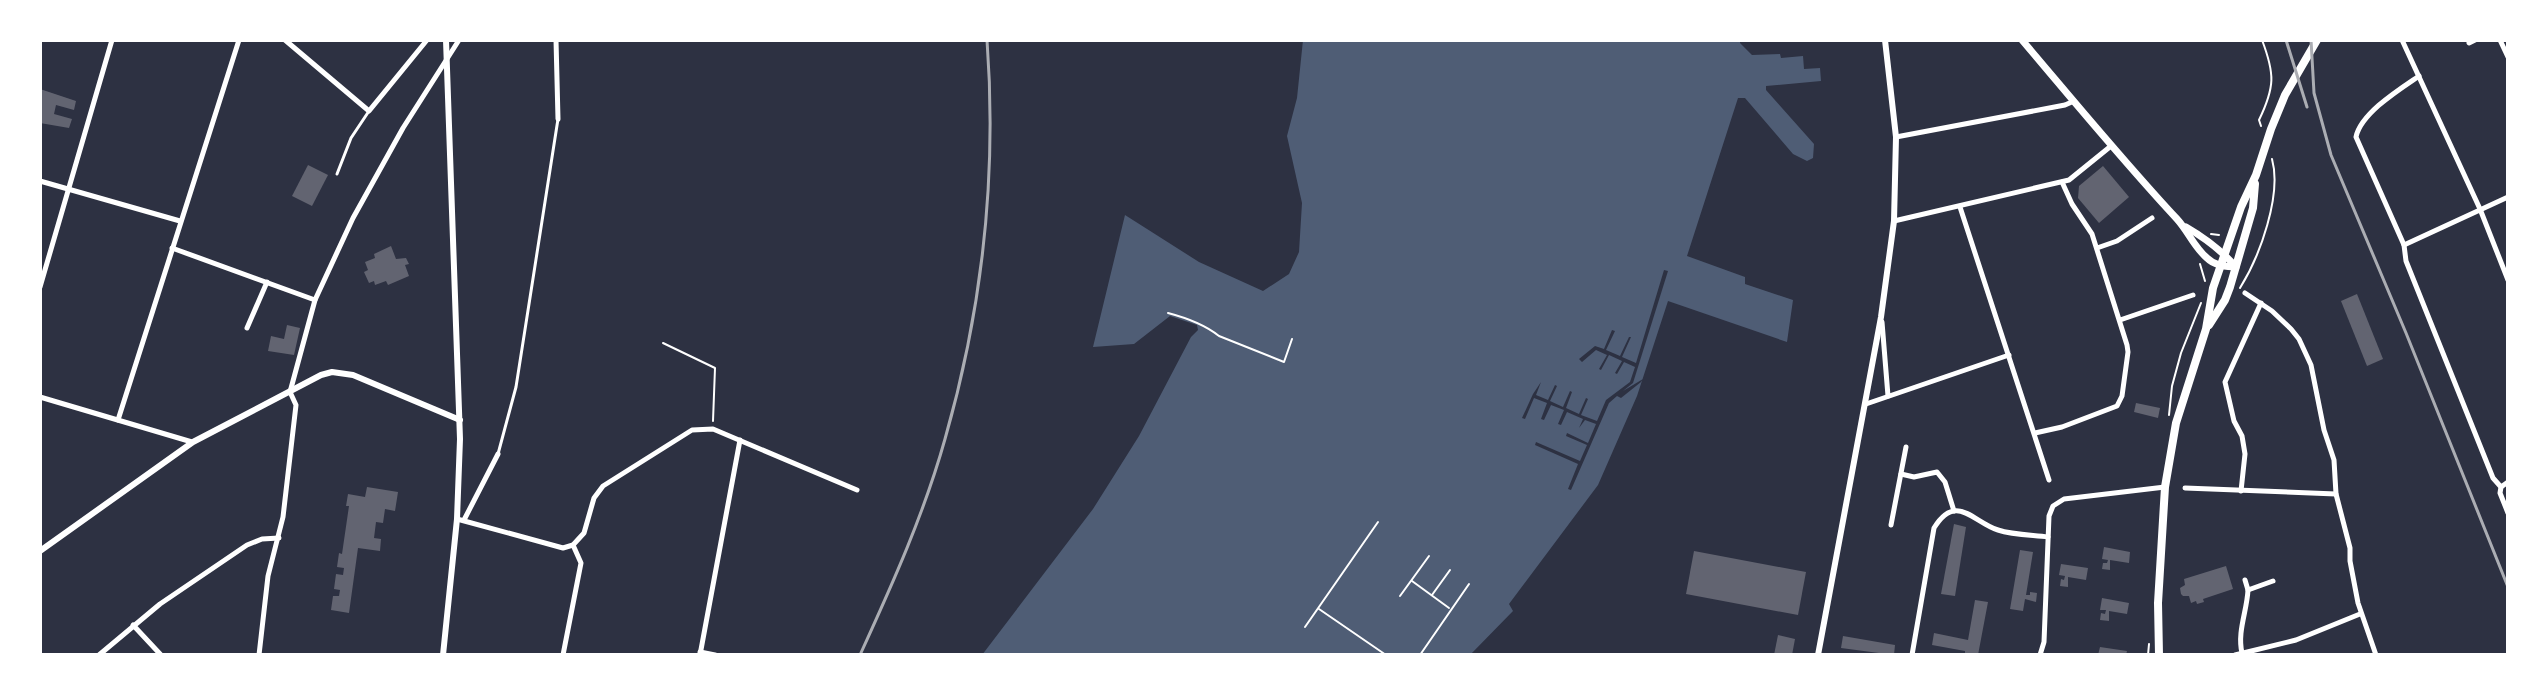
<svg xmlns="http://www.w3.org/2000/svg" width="2548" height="695" font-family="Signika,sans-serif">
	<rect width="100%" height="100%" fill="#2d3142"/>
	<path fill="#4f5d75" d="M1303,40H1740V43L1752,55L1780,54L1781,58L1803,56L1804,69L1820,68L1821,81L1766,86V90L1814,144L1813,158L1807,161L1793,154L1745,98H1738L1687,256L1745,277V284L1793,300L1787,342L1668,301L1637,396L1598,485L1509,604L1513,611L1470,655H982L1093,509L1139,436L1191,337L1198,330L1197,325L1170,316L1134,344L1093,347L1125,215L1199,262L1263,291L1289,274L1299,252L1302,203L1287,136L1297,98Z"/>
	<path fill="#2d3142" d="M1664,270L1668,271L1633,383L1623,391L1643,379L1641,382L1621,398L1617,396L1609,403L1571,490L1568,489L1578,464L1535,445L1536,442L1580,461L1587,445L1566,436L1567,433L1588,443L1596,424L1585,420L1579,428L1583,419L1567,412L1561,425L1558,424L1564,410L1551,405L1544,420L1541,419L1547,403L1534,398L1525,419L1522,418L1533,394L1541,382L1536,395L1548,400L1555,385L1557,386L1550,401L1563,407L1570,391L1572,392L1566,408L1579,414L1586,398L1588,399L1581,415L1597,421L1606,400L1630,382L1635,367L1624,362L1617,374L1615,373L1622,361L1609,355L1601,370L1599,369L1607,355L1596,350L1582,362L1579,359L1595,346L1604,349L1612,330L1615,331L1606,350L1620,356L1629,337H1631L1622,357L1636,363Z"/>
	<g fill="#626471">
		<path d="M40,89L76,101L74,110L56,105L54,114L72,119L69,128L40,123Z"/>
		<path d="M308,165L328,175L312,206L292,196Z"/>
		<path d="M2103,166L2129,197L2099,223L2078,198L2079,186Z"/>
		<path d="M391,246L396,259L406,258L409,264L405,265L409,276L388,285L386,281L375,285L374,281L369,283L364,272L368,270L365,262L375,258L374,254Z"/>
		<path d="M2357,294L2383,359L2367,366L2341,301Z"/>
		<path d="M287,325L300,328L294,355L268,351L271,336L284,339Z"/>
		<path d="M2136,403L2160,408L2158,418L2134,412Z"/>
		<path d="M367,487L398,492L395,511L385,509L383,523L376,522L374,538L381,539L380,551L358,548L349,613L331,610L333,596H339L340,590L334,589L336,574L343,575L344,568L337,567L339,553L342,554L349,506H346L348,494L365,497Z"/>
		<path d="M1954,524L1966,527L1955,596L1941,594Z"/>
		<path d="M2104,547L2130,552L2129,563L2110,560V570L2102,569L2103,563H2107L2108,560L2102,559Z"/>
		<path d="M2020,550L2033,552L2026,595H2030V592L2037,593L2036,602L2025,599L2023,611L2010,609Z"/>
		<path d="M1694,551L1806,572L1798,615L1686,594Z"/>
		<path d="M2061,564L2088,568L2086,580L2068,577V587L2060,586L2061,579L2064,580L2065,576L2059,575Z"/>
		<path d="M2226,566L2233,589L2203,599L2204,602L2197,604L2196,601L2191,603L2189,596H2183L2181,594L2180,588L2185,585L2184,579Z"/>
		<path d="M2102,598L2129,603L2127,614L2109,611V621L2100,620L2101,613L2105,614L2106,610H2100Z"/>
		<path d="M1975,600L1988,602L1978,655H1965V651L1932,645L1934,633L1968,640Z"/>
		<path d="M1778,635L1795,639L1792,655H1774Z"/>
		<path d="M1843,636L1895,645L1894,655L1841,648Z"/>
		<path d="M2100,647L2127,651L2126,655H2098Z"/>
	</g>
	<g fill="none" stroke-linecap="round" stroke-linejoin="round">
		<g stroke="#fff" stroke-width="2">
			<path d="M2261,126L2259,120C2275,87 2275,74 2262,40"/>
			<path d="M2211,234L2219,235"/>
			<path d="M2200,264L2205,281"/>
			<path d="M2240,288C2260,256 2282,195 2272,159"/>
			<path d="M1168,313C1187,318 1204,324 1219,336L1284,362L1292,339"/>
			<path d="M663,343L715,368L713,421"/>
			<path d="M2169,415L2172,386L2181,353L2201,303"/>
			<path d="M1412,581L1449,608"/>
			<path d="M1432,595L1450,570"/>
			<path d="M1400,596L1429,556"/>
			<path d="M1319,609L1386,655"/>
			<path d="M1305,627L1378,522"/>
			<path d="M1420,655L1469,584"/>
			<path d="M2148,655L2149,644"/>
		</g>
		<g stroke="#fff" stroke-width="3">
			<path d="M337,174L351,138L369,111"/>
			<path d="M498,454L516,387L558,119"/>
		</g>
		<g stroke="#fff" stroke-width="5">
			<path d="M285,40L369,111L427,40"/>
			<path d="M556,40L558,119"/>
			<path d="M2402,40L2480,209L2508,280"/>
			<path d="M2500,40L2508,57"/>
			<path d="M2469,43L2475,40"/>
			<path d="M2419,76C2400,89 2361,113 2356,137L2404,245L2406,261L2493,478L2501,487L2500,493L2508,513"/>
			<path d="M1896,137L2065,105L2074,101"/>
			<path d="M40,181L180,221"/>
			<path d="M1960,207L2049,480"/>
			<path d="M1894,221L2069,180L2111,146"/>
			<path d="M2404,245L2508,197"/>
			<path d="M172,248L315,300"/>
			<path d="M2097,248L2117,241L2152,218"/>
			<path d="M40,287L112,40"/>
			<path d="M2245,293L2272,311L2291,329L2299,339L2311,365L2324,430L2334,460L2336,494L2350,548V561L2358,603L2376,655"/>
			<path d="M2120,320L2193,295"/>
			<path d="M1882,322L1888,396"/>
			<path d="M247,328L267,282"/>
			<path d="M40,397L192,442"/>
			<path d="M1866,404L2009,355"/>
			<path d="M118,420L239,40"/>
			<path d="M2035,433L2062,427L2117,406L2122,396L2128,352L2127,345L2092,234L2072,204L2062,182"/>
			<path d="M1901,474L1914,477L1937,472L1945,482L1954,511"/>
			<path d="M2501,487L2508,482"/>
			<path d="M2185,488L2336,494"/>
			<path d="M2241,491L2245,454L2242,436L2234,421L2225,382L2261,303"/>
			<path d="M457,519L563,548L573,545L584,533L594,498L603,486L692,430L713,429L857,490"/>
			<path d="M464,520L498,454"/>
			<path d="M1891,525L1906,447"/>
			<path d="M2245,580L2248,590L2273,581"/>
			<path d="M133,625L161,655"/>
			<path d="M700,652L715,655"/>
			<path d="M2242,653C2237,632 2247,611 2248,590"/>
			<path d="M99,655L160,604L247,545L262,539L279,538"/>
			<path d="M259,655L268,576L283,517L296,405L290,392L315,300L353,218L403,128L459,40"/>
			<path d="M563,655L581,563L573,545"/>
			<path d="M700,655L740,440"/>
			<path d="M1912,655L1934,528C1956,492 1973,522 1998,530C2013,535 2032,535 2048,537"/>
			<path d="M2040,655L2044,642L2049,516L2053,506L2064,499L2165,487"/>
			<path d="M2235,655L2296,640L2360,614"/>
		</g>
		<g stroke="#fff" stroke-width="6">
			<path d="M40,551L193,442L321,375L332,372L353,375L460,420"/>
			<path d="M443,655L457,519L460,439L446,40"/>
			<path d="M1818,655L1881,317L1894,221L1896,137L1885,40"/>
		</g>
		<g stroke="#fff" stroke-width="7">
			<path d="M2022,40C2073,100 2123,161 2177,219C2188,231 2194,247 2207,258C2215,266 2225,266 2236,267"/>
			<path d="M2186,227C2205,238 2221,250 2235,266"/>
		</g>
		<g stroke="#fff" stroke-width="8">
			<path d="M2209,325L2225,300L2230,287L2253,208L2255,184"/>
			<path d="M2159,655L2158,603L2165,487L2176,423L2206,329L2213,288L2241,207L2256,175L2271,129L2285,95L2317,40"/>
		</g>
		<g stroke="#abadb3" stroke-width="3">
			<path d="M2286,40L2307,107"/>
			<path d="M2311,40L2314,93L2331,155L2406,333L2508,587"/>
			<path d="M860,655C892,585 924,514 945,439C982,310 997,174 987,40"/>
		</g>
	</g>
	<rect width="2548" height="695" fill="none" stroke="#ffffff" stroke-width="84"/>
</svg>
